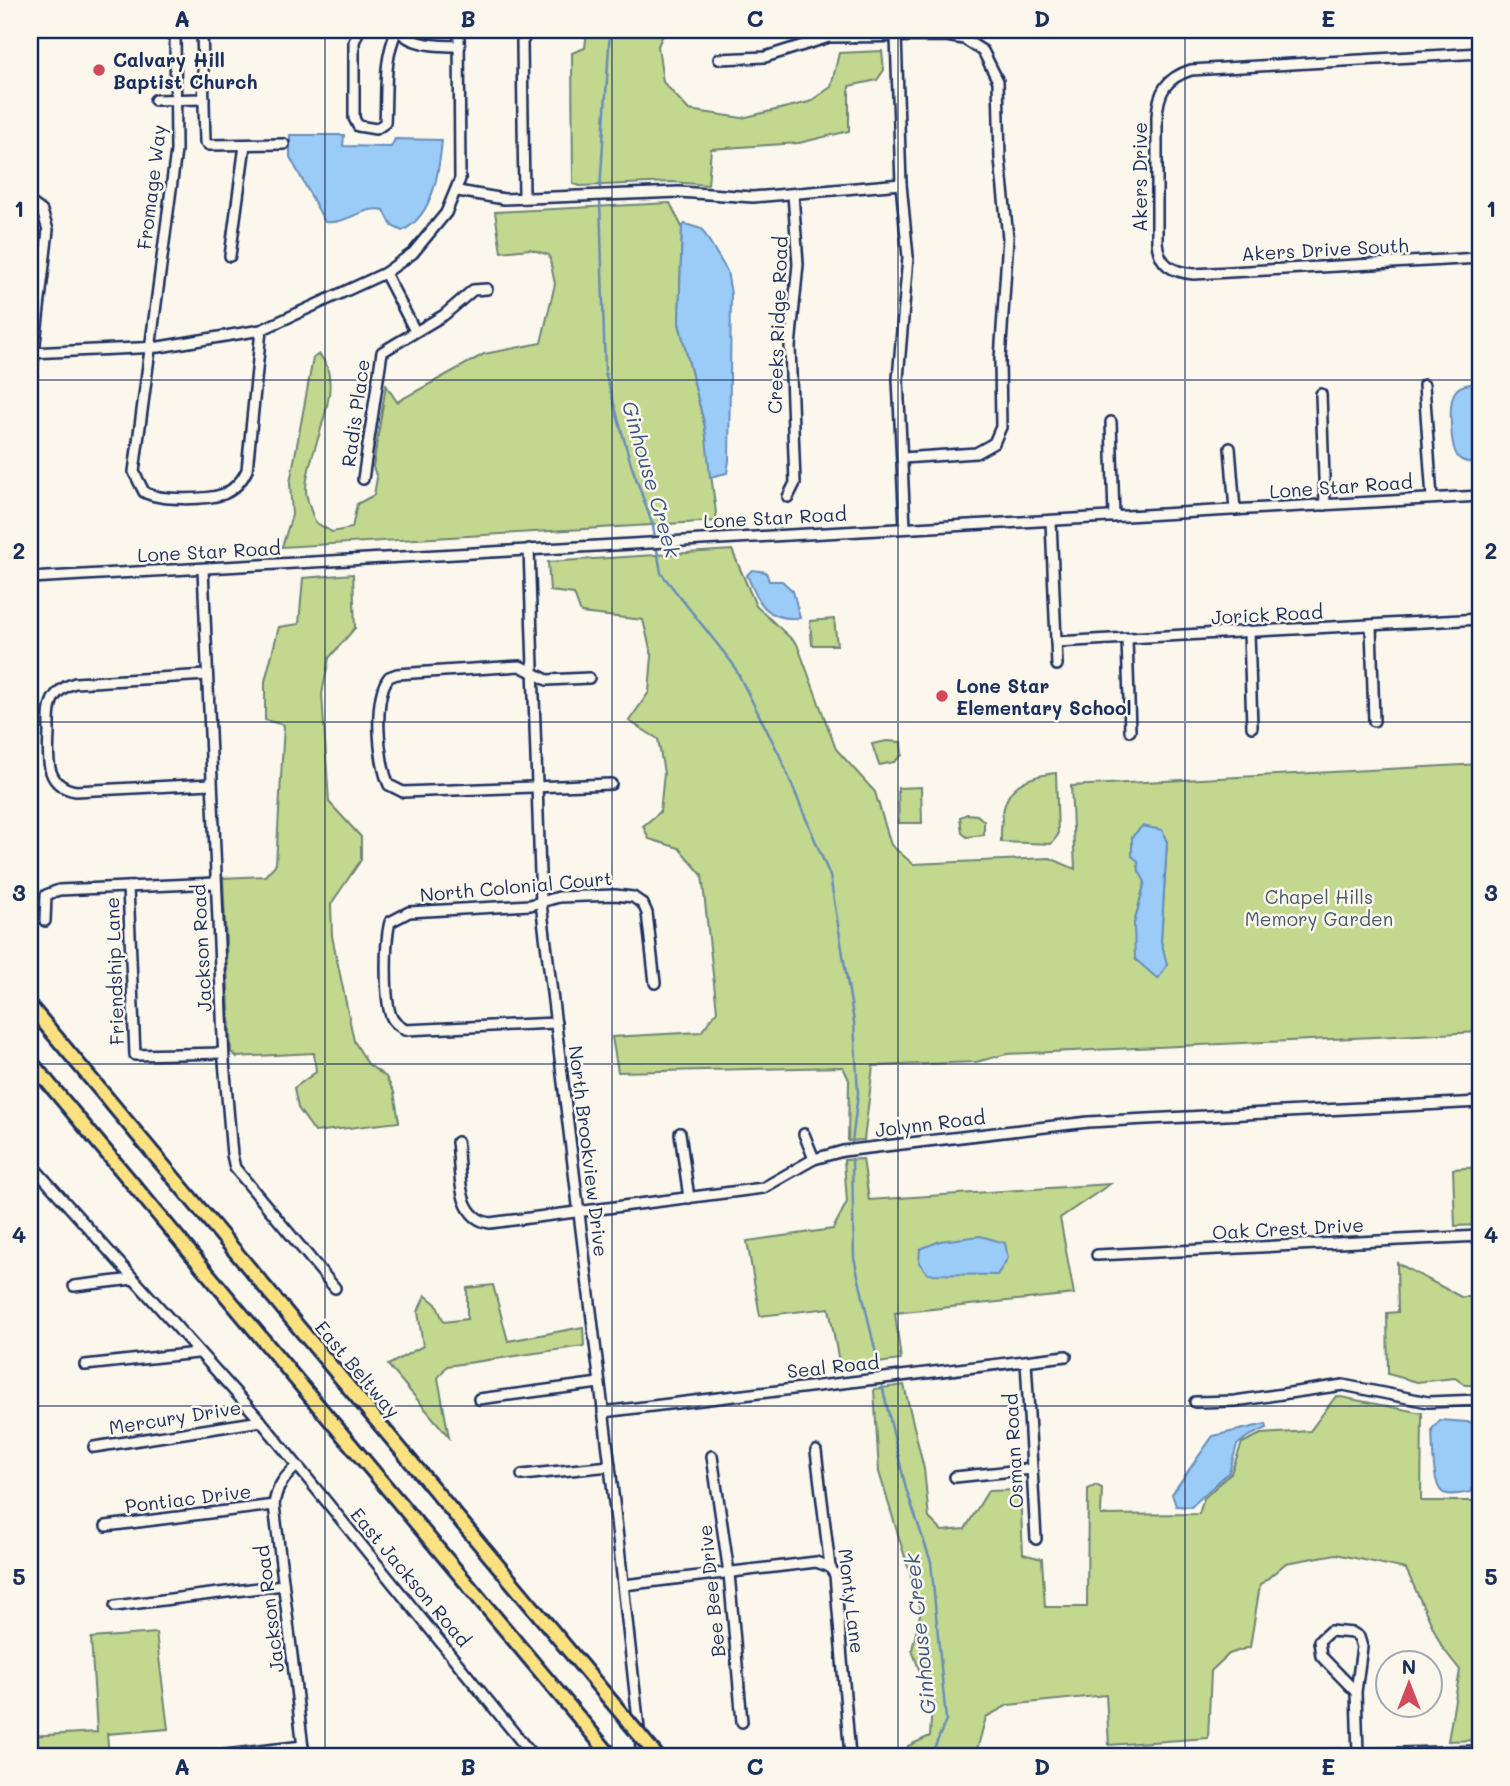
<svg xmlns="http://www.w3.org/2000/svg" width="1510" height="1786" font-family="Mali,sans-serif">
	<rect width="100%" height="100%" fill="#fbf7ec"/>
	<filter id="ink" filterUnits="userSpaceOnUse"><feTurbulence type="fractalNoise" baseFrequency=".0143" numOctaves="2"/><feDisplacementMap in="SourceGraphic" scale="14" xChannelSelector="R" yChannelSelector="G"/><feConvolveMatrix kernelMatrix="1 2 1 2 8 2 1 2 1" color-interpolation-filters="sRGB"/></filter>
	<g filter="url(#ink)">
		<g fill="#c2d88e" stroke="#6e8476" stroke-width="2" fill-rule="evenodd">
			<path d="M587,30H665L658,46L663,82L689,110L742,118L809,102L831,87L839,53L882,51L884,70L877,80L849,86V131L799,143L711,149L708,185L672,182L580,186L573,184L572,53L585,48Z"/>
			<path d="M670,203L682,227L679,323L705,427L717,521L282,547L292,515L290,483L313,358L319,354C349,385 306,452 306,490C306,500 312,513 315,522L332,532L352,528L357,504L374,495L377,478L373,467L386,385L397,402L484,354L541,343L555,284L549,255L530,249L501,252L495,212Z"/>
			<path d="M732,550L756,606L797,644L836,749L875,792L891,845L913,864L1050,858L1075,869L1071,786L1480,764V1032L1007,1054L976,1062L873,1066L864,1140L848,1141L849,1080L843,1067L618,1072L612,1037L701,1032L717,1011L702,875L679,848L649,839L643,826L660,812L664,773L658,739L629,721L649,692L652,656L643,620L581,613L574,594L550,591L548,562ZM1167,842L1161,941L1167,965L1134,924L1145,881L1139,871L1138,861Z"/>
			<path d="M353,574L355,628L329,658L322,694L329,802L361,837V860L331,904L332,936L354,1041L368,1064L386,1077L394,1092L399,1122L315,1132L298,1108L294,1088L316,1072L314,1053L237,1057L231,1052L223,878L265,876L276,864L284,725L265,720V681L279,627L299,624L303,578Z"/>
			<path d="M834,619L837,645H812L810,621Z"/>
			<path d="M887,741L901,742L902,755L894,762L879,765L872,744Z"/>
			<path d="M1056,773L1058,835L1051,844L1001,842C1000,798 1009,778 1056,773Z"/>
			<path d="M921,787L922,823H899L898,788Z"/>
			<path d="M967,814L977,815L984,821V835L967,837L962,833L960,817Z"/>
			<path d="M863,1159L869,1200L1110,1184L1060,1218L1074,1294L895,1313L901,1360L840,1368L829,1308L760,1316L747,1241L833,1229L847,1202L844,1160Z"/>
			<path d="M1480,1167V1225L1455,1226L1453,1169Z"/>
			<path d="M1397,1263L1461,1297H1480V1385H1465L1455,1378L1417,1382L1388,1374L1387,1313L1398,1312Z"/>
			<path d="M493,1285L508,1341L583,1327L584,1346L447,1366L438,1378L449,1437L388,1365L423,1346L418,1312L425,1295L436,1304L444,1322L467,1319V1288Z"/>
			<path d="M904,1385L924,1469L929,1518L942,1531L965,1529L988,1491L1020,1490L1023,1554L1042,1559L1045,1607H1087L1088,1489L1096,1485L1102,1488L1101,1515L1199,1514L1204,1498L1231,1473L1242,1443L1261,1434L1310,1431L1336,1396L1422,1413L1421,1501H1480V1740L1448,1741L1460,1670L1442,1647L1406,1569L1336,1554L1286,1563L1260,1585L1250,1647L1229,1654L1211,1671L1208,1738L1109,1745L1106,1695L1008,1705L986,1717L977,1750L957,1756H906L908,1746L930,1736L932,1705L912,1650L921,1610L879,1472L874,1389Z"/>
			<path d="M156,1633L168,1729L107,1734L109,1756H30V1736L97,1732L91,1638Z"/>
		</g>
		<g fill="#9bcbf7" stroke="#688dba" stroke-width="2">
			<path d="M290,135H344L343,146L391,147L395,139L442,140C439,171 434,215 402,231L392,226L384,210C364,205 346,225 325,222L290,157Z"/>
			<path d="M685,224L702,229L727,271L731,294L729,461L727,473L710,477L705,427L679,323L682,227Z"/>
			<path d="M1480,383V463C1473,463 1464,463 1459,458C1450,450 1448,402 1455,392C1460,384 1471,384 1480,383Z"/>
			<path d="M752,570L766,572L769,581H782L793,591L800,618C766,621 759,603 747,575Z"/>
			<path d="M1142,826L1162,830L1167,842L1161,941L1167,965L1158,979L1135,959L1134,924L1145,882L1139,871L1138,861L1132,856V837Z"/>
			<path d="M980,1236L1005,1243L1008,1258L997,1275L928,1274L919,1263L920,1249L940,1241Z"/>
			<path d="M1440,1420L1480,1423V1471L1471,1492C1463,1493 1449,1497 1442,1492C1432,1484 1433,1442 1432,1429Z"/>
			<path d="M1266,1424L1267,1428L1247,1437L1237,1445L1229,1472L1191,1507L1176,1506L1172,1494L1213,1436Z"/>
		</g>
		<g fill="none" stroke-linecap="round" stroke-linejoin="round">
			<g stroke="#688dba" stroke-width="2.5">
				<path d="M600,191L610,30"/>
				<path d="M600,198L605,372L631,464L653,526L661,573L733,664L779,754L830,876L854,1022L858,1094L852,1142"/>
				<path d="M852,1159L854,1258L879,1367"/>
				<path d="M882,1385L906,1489L931,1562L946,1720L931,1756"/>
			</g>
			<g stroke="#1b2f5e" stroke-width="14">
				<g id="minor">
					<path d="M175,30L176,151L134,472L144,492C159,501 207,500 224,494C235,489 242,481 247,470L261,330"/>
					<path d="M202,30L205,142L209,145L284,144"/>
					<path d="M359,30L354,42V118L358,126L376,129L385,123C387,90 383,61 397,30"/>
					<path d="M399,30C410,46 442,46 460,46"/>
					<path d="M429,30H459"/>
					<path d="M896,36L901,184L908,257L898,379L905,527"/>
					<path d="M1480,53L1191,70C1166,78 1158,92 1157,117V242C1159,265 1172,272 1194,274L1480,258"/>
					<path d="M719,59L765,57L829,37L946,36L964,39L983,51L998,81L1000,159L1008,238L1000,359L1001,427L994,443L976,453L903,458"/>
					<path d="M155,100L204,99"/>
					<path d="M458,191L504,199L679,192L753,197L901,184"/>
					<path d="M524,198L522,42L529,30"/>
					<path d="M30,202L42,211L48,230L30,387"/>
					<path d="M230,256L245,145"/>
					<path d="M385,273L415,331"/>
					<path d="M30,353L159,347L261,330L385,273L413,253L446,213L460,179L459,30"/>
					<path d="M1424,385L1432,498"/>
					<path d="M1321,394L1325,505"/>
					<path d="M1111,422L1114,517"/>
					<path d="M1230,448L1235,510"/>
					<path d="M363,479L382,352L444,315L473,290L487,289"/>
					<path d="M788,497L795,483L790,347L798,264L793,194"/>
					<path d="M1051,521L1057,665"/>
					<path d="M529,549L541,903L610,1466L642,1756"/>
					<path d="M203,569L224,1061L232,1155L235,1168L335,1288"/>
					<path d="M30,578L1480,496"/>
					<path d="M1371,626L1374,721"/>
					<path d="M1249,632L1252,727"/>
					<path d="M1127,639L1130,731"/>
					<path d="M1056,642L1480,619"/>
					<path d="M207,675L75,683C65,686 58,690 53,699C48,709 49,722 49,733C48,757 44,786 76,791L211,784"/>
					<path d="M589,678L547,680L520,666L397,674L389,677C373,697 378,762 389,785L403,792L611,784"/>
					<path d="M128,887L135,1055L223,1053"/>
					<path d="M45,921L46,895L59,890L216,883"/>
					<path d="M556,1023L405,1030C400,1026 395,1024 392,1018C384,1003 385,940 390,922L409,912L530,905L559,897L615,895L633,897L643,904L647,913L655,983"/>
					<path d="M680,1133L689,1198"/>
					<path d="M804,1134L814,1159"/>
					<path d="M457,1142C461,1169 455,1218 490,1223L763,1188L814,1159L843,1151L1088,1122L1480,1102"/>
					<path d="M30,1163L261,1421L533,1756"/>
					<path d="M1097,1255L1480,1236"/>
					<path d="M74,1286L133,1279"/>
					<path d="M1026,1361L1036,1539"/>
					<path d="M85,1365L197,1353"/>
					<path d="M479,1399L599,1383"/>
					<path d="M1195,1402L1235,1401L1343,1385L1428,1402L1480,1400"/>
					<path d="M603,1412L1066,1356"/>
					<path d="M94,1447L261,1421"/>
					<path d="M816,1451L830,1567L835,1575L850,1756"/>
					<path d="M712,1456L729,1573L742,1722"/>
					<path d="M297,1466C284,1477 276,1488 274,1505L304,1756"/>
					<path d="M522,1475L610,1466"/>
					<path d="M955,1477L1032,1469"/>
					<path d="M106,1526L274,1505"/>
					<path d="M624,1585L816,1562L830,1567"/>
					<path d="M115,1606L283,1585"/>
					<path d="M1356,1692L1321,1656L1319,1641L1330,1631L1353,1633L1359,1637L1362,1647L1356,1692L1358,1754"/>
					<path d="M217,1756L303,1746"/>
					<path d="M1286,1756L1480,1751"/>
				</g>
			</g>
			<g stroke="#1b2f5e" stroke-width="18">
				<g id="highway">
					<path d="M30,1006L611,1701"/>
					<path d="M30,1061L611,1756"/>
				</g>
			</g>
			<use href="#minor" stroke="#fbf7ec" stroke-width="9"/>
			<use href="#highway" stroke="#fbe180" stroke-width="12"/>
			<g stroke="#1b2f5e" stroke-width="18" stroke-linecap="butt">
				<path id="highway-bridge" d="M611,1701L657,1756"/>
			</g>
			<use href="#highway-bridge" stroke="#fbe180" stroke-width="12"/>
		</g>
	</g>
	<path fill="none" stroke="#1b2f5e" stroke-width="2" stroke-opacity="0.55" d="M325,30V1756M612,30V1756M898,30V1756M1185,30V1756M30,380H1480M30,722H1480M30,1064H1480M30,1406H1480"/>
	<g fill="#d1495b" stroke="#fbf7ec" stroke-width="2.5">
		<circle cx="99" cy="70" r="7"/>
		<circle cx="942" cy="696" r="7"/>
	</g>
	<g text-anchor="middle" dominant-baseline="central" stroke-width="5" stroke-linejoin="round" paint-order="stroke">
		<g font-size="19" font-weight="bold" fill="#1b2f5e" stroke="#fbf7ec" text-anchor="start">
			<text x="113" y="59">Calvary Hill<tspan x="113" dy="22">Baptist Church</tspan></text>
			<text x="956" y="685">Lone Star<tspan x="956" dy="22">Elementary School</tspan></text>
		</g>
		<g font-size="19" fill="#1b2f5e" stroke="#fbf7ec">
			<text transform="translate(1139 177) rotate(-90)">Akers Drive</text>
			<text transform="translate(151 187) rotate(-83)">Fromage Way</text>
			<text transform="translate(1325 249) rotate(-3)">Akers Drive South</text>
			<text transform="translate(777 325) rotate(-88)">Creeks Ridge Road</text>
			<text transform="translate(355 413) rotate(-82)">Radis Place</text>
			<text transform="translate(1341 486) rotate(-4)">Lone Star Road</text>
			<text transform="translate(775 517) rotate(-3)">Lone Star Road</text>
			<text transform="translate(209 551) rotate(-3)">Lone Star Road</text>
			<text transform="translate(1267 614) rotate(-3)">Jorick Road</text>
			<text transform="translate(516 886) rotate(-5)">North Colonial Court</text>
			<text transform="translate(201 948) rotate(-93)">Jackson Road</text>
			<text transform="translate(114 971) rotate(-92)">Friendship Lane</text>
			<text transform="translate(930 1123) rotate(-7)">Jolynn Road</text>
			<text transform="translate(589 1151) rotate(83)">North Brookview Drive</text>
			<text transform="translate(1288 1228) rotate(-3)">Oak Crest Drive</text>
			<text transform="translate(833 1366) rotate(-6)">Seal Road</text>
			<text transform="translate(358 1369) rotate(50)">East Beltway</text>
			<text transform="translate(175 1417) rotate(-9)">Mercury Drive</text>
			<text transform="translate(1013 1451) rotate(-93)">Osman Road</text>
			<text transform="translate(188 1498) rotate(-7)">Pontiac Drive</text>
			<text transform="translate(411 1577) rotate(50)">East Jackson Road</text>
			<text transform="translate(711 1591) rotate(-96)">Bee Bee Drive</text>
			<text transform="translate(852 1601) rotate(83)">Monty Lane</text>
			<text transform="translate(269 1609) rotate(-97)">Jackson Road</text>
		</g>
		<g font-size="19" fill="#45596a" stroke="#fbf7ec">
			<text x="1319" y="896">Chapel Hills<tspan x="1319" dy="22">Memory Garden</tspan></text>
		</g>
		<g font-size="21" font-style="italic" fill="#3b5684" stroke="#fbf7ec">
			<text transform="translate(652 479) rotate(74)">Ginhouse Creek</text>
			<text transform="translate(919 1634) rotate(-96)">Ginhouse Creek</text>
		</g>
	</g>
	<rect width="1510" height="1786" fill="none" stroke="#fbf7ec" stroke-width="77"/>
	<g transform="translate(1409 1684)"><circle r="33" fill="#fbf7ec" stroke="#a1a7b3" stroke-width="2"/>
	<path d="M0-5L12 26L0 18L-12 26Z" fill="#d1495b"/>
	<text y="-10" font-size="19" font-weight="bold" text-anchor="middle" fill="#1b2f5e">N</text>
	</g>
	<rect x="38" y="38" width="1434" height="1710" fill="none" stroke="#1b2f5e" stroke-width="2.5"/>
	<g font-size="23" text-anchor="middle" font-weight="bold" fill="#1b2f5e">
		<text x="182" y="27">A</text>
		<text x="468" y="27">B</text>
		<text x="755" y="27">C</text>
		<text x="1042" y="27">D</text>
		<text x="1328" y="27">E</text>
		<text x="19" y="217">1</text>
		<text x="1491" y="217">1</text>
		<text x="19" y="559">2</text>
		<text x="1491" y="559">2</text>
		<text x="19" y="901">3</text>
		<text x="1491" y="901">3</text>
		<text x="19" y="1243">4</text>
		<text x="1491" y="1243">4</text>
		<text x="19" y="1585">5</text>
		<text x="1491" y="1585">5</text>
		<text x="182" y="1775">A</text>
		<text x="468" y="1775">B</text>
		<text x="755" y="1775">C</text>
		<text x="1042" y="1775">D</text>
		<text x="1328" y="1775">E</text>
	</g>
</svg>
